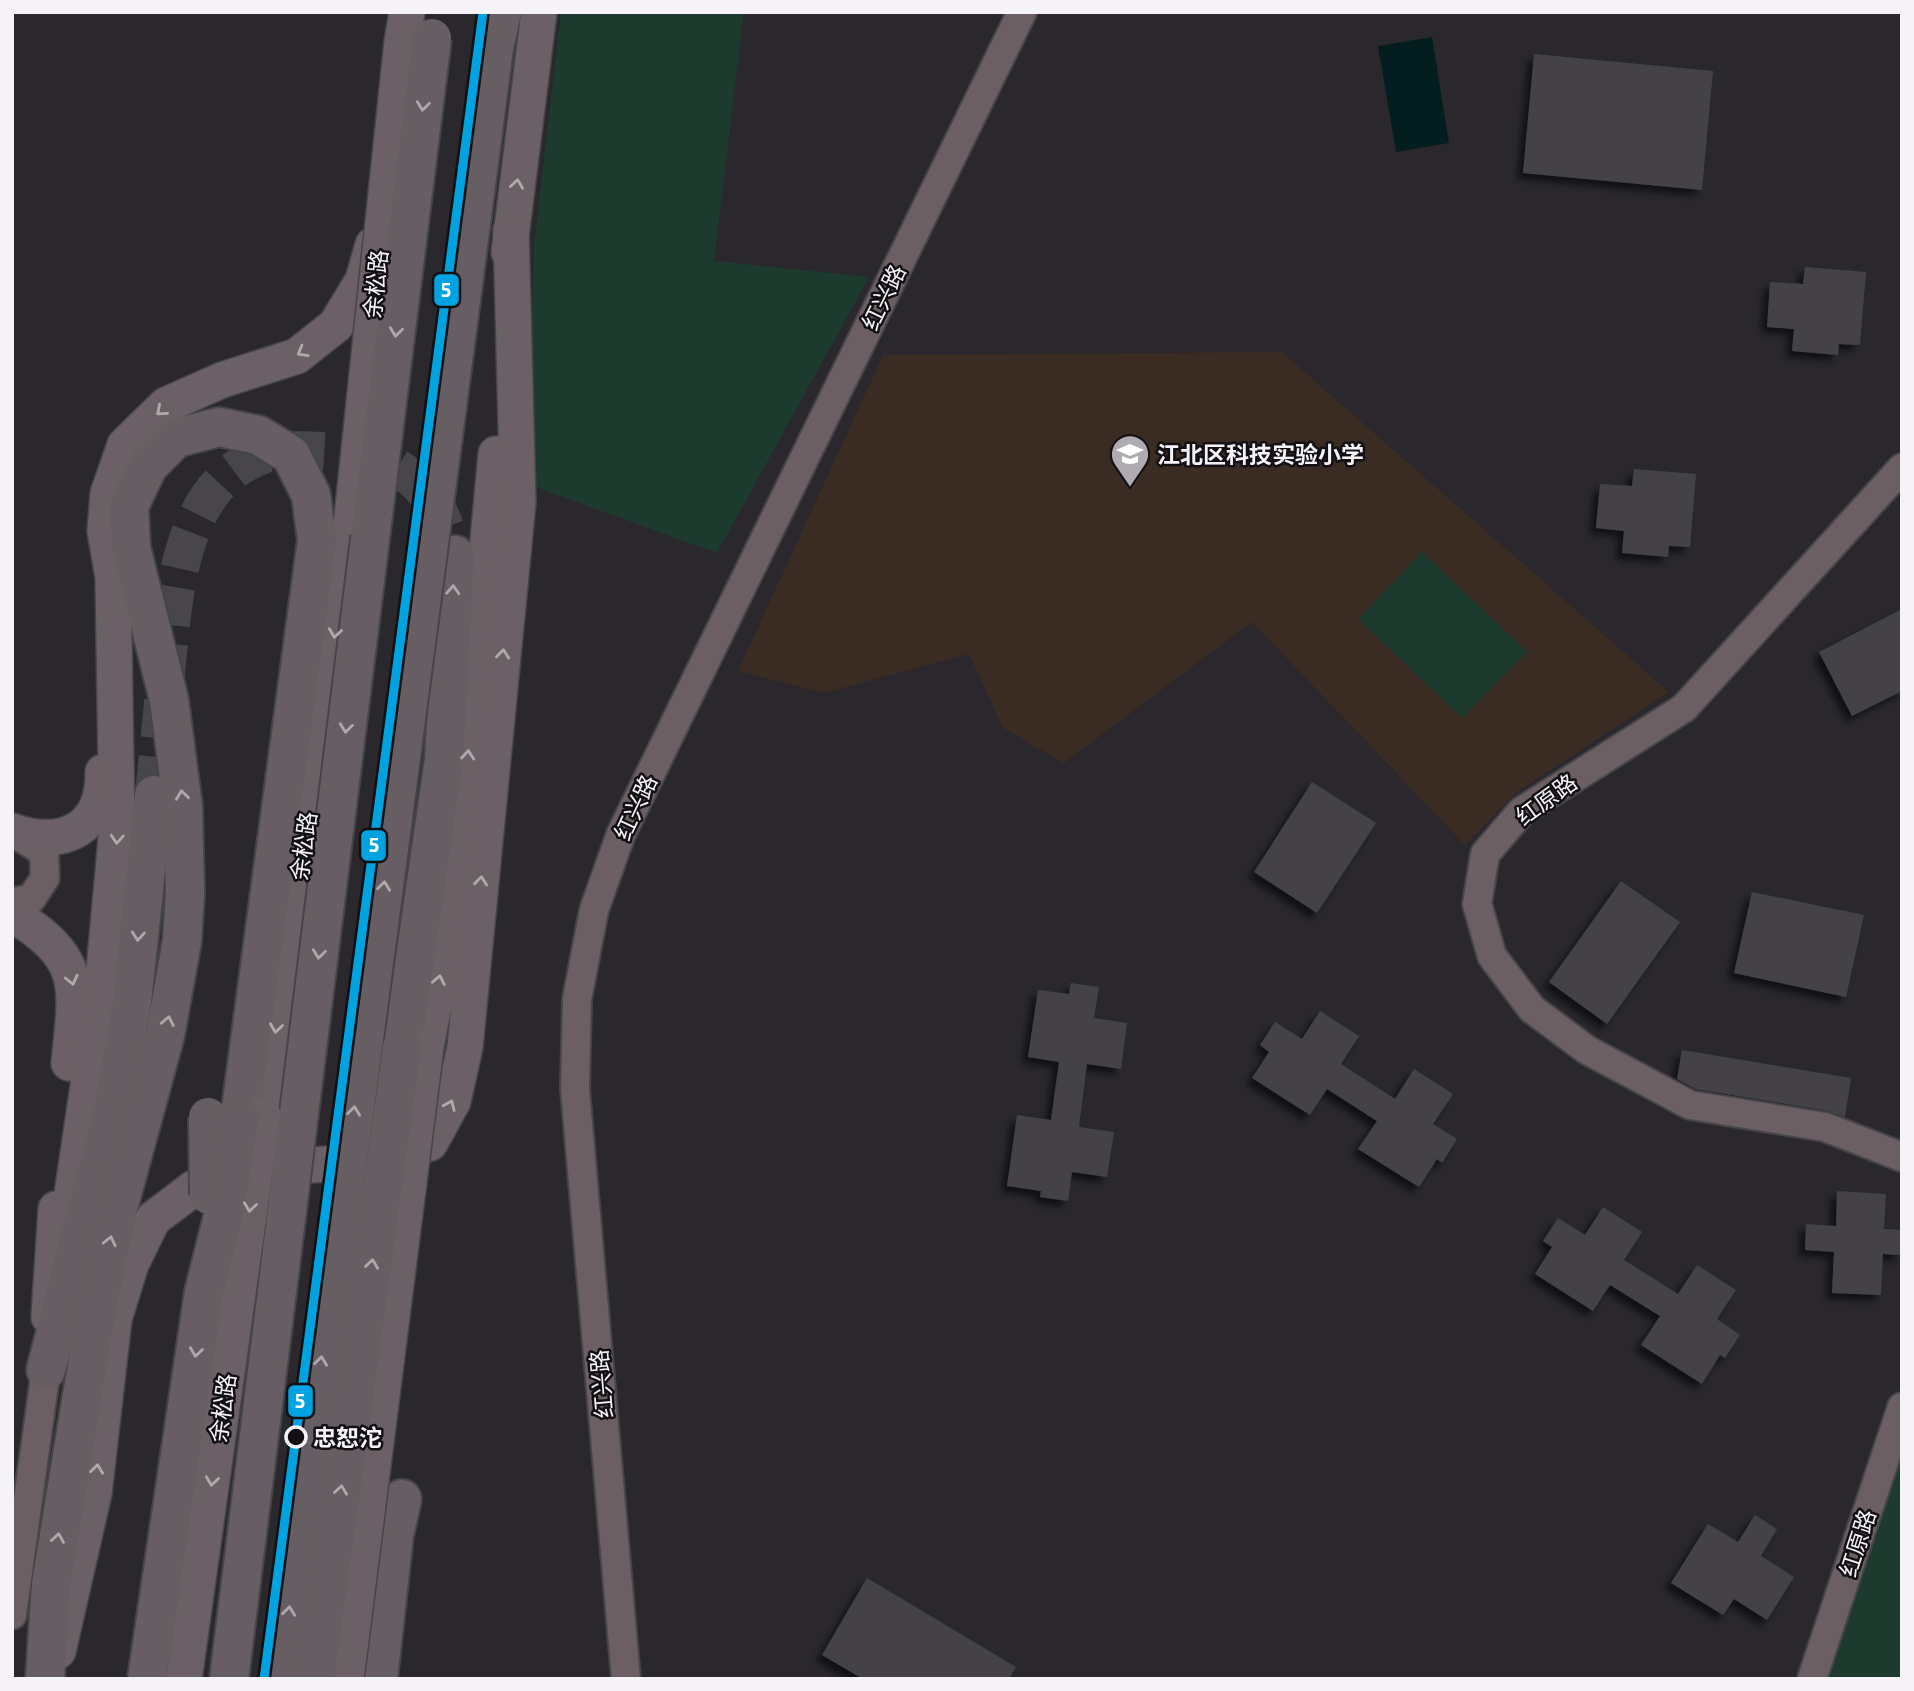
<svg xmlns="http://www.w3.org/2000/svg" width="1914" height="1691" font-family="'Exo 2','Noto Sans SC',sans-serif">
	<defs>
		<filter id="shadow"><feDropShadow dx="-6" dy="6" stdDeviation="3.5" flood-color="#0009"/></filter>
	</defs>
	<rect width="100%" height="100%" fill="#2a282d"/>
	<path fill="#3a2b23" d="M1282,352L1669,692L1517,792L1465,845L1252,622L1064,763L1003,728L969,654L824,693L738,671L883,355Z"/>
	<g fill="#1d3a2f">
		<path d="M561,12H744L714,261L869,277L717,553L527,484L534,246Z"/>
		<path d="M1422,552L1527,652L1462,718L1358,619Z"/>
		<path d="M1902,1452V1679H1828Z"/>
	</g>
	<path fill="#041e1f" d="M1432,37L1449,143L1396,152L1378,46Z"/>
	<g fill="#444346" filter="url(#shadow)">
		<path d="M1534,54L1713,71L1702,190L1523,173Z"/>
		<path d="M1805,267L1866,272L1860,345L1839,344L1838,355L1792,351L1794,329L1767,327L1770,282L1803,284Z"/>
		<path d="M1634,469L1696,474L1690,547L1669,546L1668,557L1622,553L1624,531L1596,528L1600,484L1632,486Z"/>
		<path d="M1902,609V691L1852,716L1819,652Z"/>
		<path d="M1312,782L1376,823L1317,913L1254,872Z"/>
		<path d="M1621,881L1680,922L1607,1024L1549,982Z"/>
		<path d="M1752,892L1864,915L1846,997L1734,973Z"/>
		<path d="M1071,983L1099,987L1094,1018L1127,1023L1121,1069L1087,1064L1079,1127L1114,1132L1107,1177L1072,1172L1068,1201L1040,1197L1041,1191L1007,1186L1017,1115L1051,1120L1059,1062L1028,1057L1038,990L1069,994Z"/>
		<path d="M1320,1011L1359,1036L1341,1064L1395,1099L1414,1069L1453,1094L1433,1124L1457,1139L1442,1163L1437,1159L1419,1187L1358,1149L1377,1121L1327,1089L1310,1115L1252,1078L1269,1052L1260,1045L1275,1022L1302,1039Z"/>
		<path d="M1682,1050L1851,1078L1845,1117L1828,1111L1695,1089L1677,1079Z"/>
		<path d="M1837,1191L1886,1194L1884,1229L1902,1230L1901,1255L1883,1254L1881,1295L1832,1293L1834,1252L1805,1250L1806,1224L1836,1226Z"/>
		<path d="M1603,1207L1642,1232L1624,1260L1678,1294L1697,1265L1736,1290L1717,1319L1740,1335L1725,1358L1720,1355L1702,1384L1641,1345L1660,1316L1610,1285L1593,1311L1535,1274L1552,1247L1543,1241L1558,1218L1585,1235Z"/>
		<path d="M1755,1515L1777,1529L1761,1556L1794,1577L1767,1620L1734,1599L1723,1615L1671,1583L1708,1524L1738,1542Z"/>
		<path d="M867,1578L1016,1667L1009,1679H863L822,1655Z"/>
	</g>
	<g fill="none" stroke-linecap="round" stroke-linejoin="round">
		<path stroke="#48464b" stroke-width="38" stroke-dasharray="38 19" stroke-linecap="butt" d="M154,795C158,754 162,714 166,673C174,597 178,482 266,454C287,447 328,452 351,453C394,456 431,486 445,527"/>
		<g stroke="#464549" stroke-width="32">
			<g id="minor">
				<path d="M1902,468L1684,708L1522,811L1485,854L1477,904L1492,956L1532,1009L1587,1050L1690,1105L1825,1127L1902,1157"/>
				<path d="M12,902L31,899L45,878L44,852L14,833"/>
				<path d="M12,1615L46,1370"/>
				<path d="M626,1679L575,1089L577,999L594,910L621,834L1022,12"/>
				<path d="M1812,1679L1902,1407"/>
			</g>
		</g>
		<g stroke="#464549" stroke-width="38">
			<g id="major">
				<path d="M402,42L407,12"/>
				<path d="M509,252L539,12"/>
				<path d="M12,831C63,849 104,829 103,772"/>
				<path d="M12,914C85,959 77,985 69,1063"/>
				<path d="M426,1047L445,947L466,777L496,454"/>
				<path d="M263,1115L352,517"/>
				<path d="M66,1235L102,992L117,828L113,577L105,531L108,494L125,445L166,405L222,380L297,356L336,325L363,280L373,245"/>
				<path d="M49,1317L56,1209"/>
				<path d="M58,1651L94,1493L114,1319L131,1264L153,1219L194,1188L245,1169L378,1161L430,1143L453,1101L465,1047L518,502L511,230"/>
			</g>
		</g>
		<g stroke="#464549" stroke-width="42">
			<g id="highway">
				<path d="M494,48L502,12"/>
				<path d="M402,1047L444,760L455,555"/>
				<path d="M46,1370L115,1102L132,1002L154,795"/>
				<path d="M45,1679L51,1584L95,1317L118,1208L165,1035L182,941L185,893L183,807L169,700L131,548L129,506L148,466L176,438L219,427L258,435L291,455L311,495L317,540L240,1117"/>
				<path d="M378,1679L394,1535L402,1499"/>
			</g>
		</g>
		<use href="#minor" stroke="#6b5f63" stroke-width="28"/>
		<use href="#major" stroke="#6b6065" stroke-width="35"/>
		<use href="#highway" stroke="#665e62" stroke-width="38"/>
		<g stroke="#464549" stroke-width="38" stroke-linecap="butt">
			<g id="major-bridge">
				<path d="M352,517L402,42"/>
				<path d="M184,1679L263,1115"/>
				<path d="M346,1679L426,1047"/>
			</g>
		</g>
		<g stroke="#464549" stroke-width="42" stroke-linecap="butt">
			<g id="highway-bridge">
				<path d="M208,1117L209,1195"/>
				<path d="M147,1679L204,1292L225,1209L240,1117"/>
				<path d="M229,1679L432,38"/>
				<path d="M280,1679L494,48"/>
				<path d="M315,1679L402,1047"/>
			</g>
		</g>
		<use href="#major-bridge" stroke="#6b6065" stroke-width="35"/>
		<use href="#highway-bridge" stroke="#665e62" stroke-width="38"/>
		<g stroke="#121013" stroke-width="14">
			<path id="metro-1" d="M264,1679L483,12"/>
		</g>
		<use href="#metro-1" stroke="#00a3e0" stroke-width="9"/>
	</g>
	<defs><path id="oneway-chevron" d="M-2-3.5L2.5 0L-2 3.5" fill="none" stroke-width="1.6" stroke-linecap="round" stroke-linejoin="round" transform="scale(1.75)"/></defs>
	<g stroke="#aea8ad">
		<use href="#oneway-chevron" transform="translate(423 106) rotate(97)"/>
		<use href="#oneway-chevron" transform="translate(396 332) rotate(97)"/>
		<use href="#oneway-chevron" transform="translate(453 590) rotate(-87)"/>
		<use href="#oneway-chevron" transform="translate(346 728) rotate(97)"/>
		<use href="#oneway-chevron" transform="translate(182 795) rotate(-97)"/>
		<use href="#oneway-chevron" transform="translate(384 886) rotate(-83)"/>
		<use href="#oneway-chevron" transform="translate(138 936) rotate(95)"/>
		<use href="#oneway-chevron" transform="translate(319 954) rotate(97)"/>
		<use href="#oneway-chevron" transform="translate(168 1021) rotate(-79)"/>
		<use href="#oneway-chevron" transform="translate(354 1111) rotate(-83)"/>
		<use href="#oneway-chevron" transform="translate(110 1241) rotate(-77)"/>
		<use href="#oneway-chevron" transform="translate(372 1264) rotate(-82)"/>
		<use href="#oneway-chevron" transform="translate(196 1352) rotate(98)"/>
		<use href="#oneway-chevron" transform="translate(321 1361) rotate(-83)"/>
		<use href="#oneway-chevron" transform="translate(341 1490) rotate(-82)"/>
		<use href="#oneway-chevron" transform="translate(58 1538) rotate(-81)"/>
		<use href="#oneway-chevron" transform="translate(289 1611) rotate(-83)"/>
	</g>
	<g stroke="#b0aaae">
		<use href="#oneway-chevron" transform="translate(517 184) rotate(-82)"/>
		<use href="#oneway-chevron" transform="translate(302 352) rotate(150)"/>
		<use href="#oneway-chevron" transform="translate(161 411) rotate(139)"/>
		<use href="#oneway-chevron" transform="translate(335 633) rotate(98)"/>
		<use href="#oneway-chevron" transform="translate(503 654) rotate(-84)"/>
		<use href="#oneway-chevron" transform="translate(468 755) rotate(-85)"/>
		<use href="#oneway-chevron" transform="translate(117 839) rotate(94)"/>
		<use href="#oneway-chevron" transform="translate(481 881) rotate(-84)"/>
		<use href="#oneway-chevron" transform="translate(72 980) rotate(77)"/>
		<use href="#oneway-chevron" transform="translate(439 980) rotate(-79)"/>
		<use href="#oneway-chevron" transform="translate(276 1028) rotate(98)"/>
		<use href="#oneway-chevron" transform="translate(450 1105) rotate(-66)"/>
		<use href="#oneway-chevron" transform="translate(250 1207) rotate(98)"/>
		<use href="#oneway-chevron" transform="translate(97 1469) rotate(-83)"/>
		<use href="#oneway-chevron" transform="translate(212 1481) rotate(98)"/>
	</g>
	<defs>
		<g id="school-pin" transform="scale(2.0125)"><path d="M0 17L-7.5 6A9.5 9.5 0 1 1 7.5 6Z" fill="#aeacb1" stroke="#121013"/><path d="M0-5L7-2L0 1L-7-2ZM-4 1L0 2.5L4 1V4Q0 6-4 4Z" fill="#fff"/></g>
	</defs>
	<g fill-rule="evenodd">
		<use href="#school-pin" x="1130" y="454"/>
	</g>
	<circle fill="#121013" stroke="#f5f3f8" stroke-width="3.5" cx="296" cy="1437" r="10"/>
	<g text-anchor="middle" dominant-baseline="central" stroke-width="5" stroke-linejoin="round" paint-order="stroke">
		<g font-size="23" fill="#f5f3f8" stroke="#121013">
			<text transform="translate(375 284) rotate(-84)">余松路</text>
			<text transform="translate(883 297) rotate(-64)">红兴路</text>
			<text transform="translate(1546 799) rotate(-36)">红原路</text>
			<text transform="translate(635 807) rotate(-65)">红兴路</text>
			<text transform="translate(303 846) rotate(-82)">余松路</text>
			<text transform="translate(601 1384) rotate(-95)">红兴路</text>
			<text transform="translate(222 1408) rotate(-82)">余松路</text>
			<text transform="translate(1857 1543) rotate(-72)">红原路</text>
		</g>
		<g font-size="23" font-weight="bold" fill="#f5f3f8" stroke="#121013" text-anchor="start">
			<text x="1157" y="454">江北区科技实验小学</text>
		</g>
		<g font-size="23" font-weight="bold" fill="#f5f3f8" stroke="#121013" text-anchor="start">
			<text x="313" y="1437">忠恕沱</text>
		</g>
	</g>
	<g stroke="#121013" stroke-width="2.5">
		<rect x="433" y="273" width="27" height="34" rx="7" fill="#00a3e0"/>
		<rect x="360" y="829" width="27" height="33" rx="7" fill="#00a3e0"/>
		<rect x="287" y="1384" width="27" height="34" rx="7" fill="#00a3e0"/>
	</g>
	<g font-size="19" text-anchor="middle" font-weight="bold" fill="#fff">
		<text x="446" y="297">5</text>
		<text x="374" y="852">5</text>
		<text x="300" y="1408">5</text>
	</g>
	<rect width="1914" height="1691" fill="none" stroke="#f5f3f8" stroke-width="28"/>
</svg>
